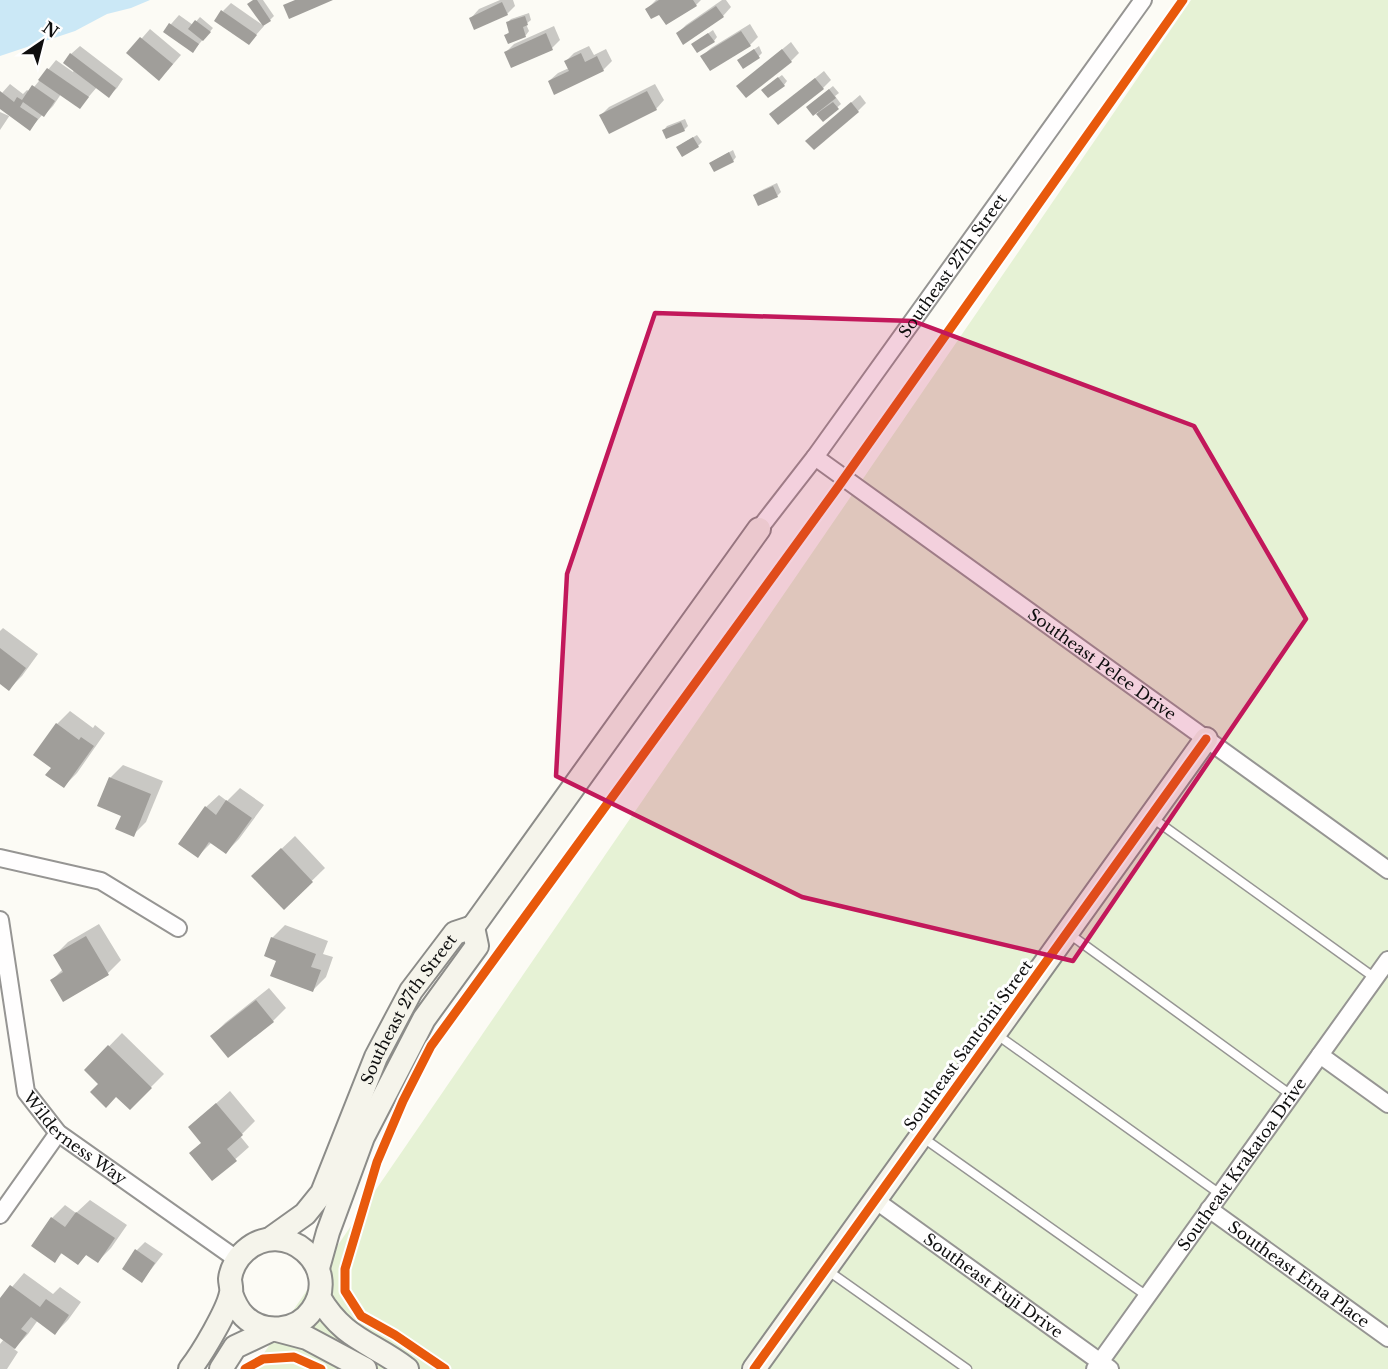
<svg xmlns="http://www.w3.org/2000/svg" width="1388" height="1369" font-family="'Libre Baskerville',serif">
	<rect width="100%" height="100%" fill="#fcfbf5"/>
	<path fill="#e6f2d5" d="M1191,0H1388V1369H253Z"/>
	<path fill="#cbe8f6" d="M0,0H150L131,8L107,14L75,31L0,56Z"/>
	<g fill="#0003">
		<path d="M253,0H263L274,16L270,20Z"/>
		<path d="M500,0H513L515,6L507,14L471,18L479,9Z"/>
		<path d="M656,0H701L696,5L659,12L647,9Z"/>
		<path d="M722,0H726L731,7L723,16L678,33L686,25Z"/>
		<path d="M231,3L264,26L249,43L223,11Z"/>
		<path d="M529,13L531,20L526,24L529,31L526,35L509,42L506,35L510,31L507,23L511,19Z"/>
		<path d="M179,15L193,25L200,17L213,28L193,51L165,31Z"/>
		<path d="M750,24L758,37L750,45L702,56L711,48Z"/>
		<path d="M554,26L560,40L552,48L506,52L514,44Z"/>
		<path d="M150,29L181,55L168,70L129,53Z"/>
		<path d="M713,30L717,37L714,41L693,44Z"/>
		<path d="M791,42L799,53L791,61L738,86Z"/>
		<path d="M80,46L123,79L117,88L109,96L97,87L80,107L61,94L53,106L44,115L43,114L30,129L10,115L0,130V112L9,116L10,114L0,108L2,93L10,84L23,94L27,90L30,92L56,60L73,72L74,70L71,54Z"/>
		<path d="M589,46L594,55L606,49L612,61L603,70L549,81L558,73L569,68L566,61L574,53Z"/>
		<path d="M759,46L762,53L759,56L743,57Z"/>
		<path d="M824,71L831,80L823,88L771,114Z"/>
		<path d="M782,75L787,81L784,85L767,86Z"/>
		<path d="M655,84L664,100L656,109L601,115L609,107Z"/>
		<path d="M833,86L839,93L835,96L841,104L823,120L812,103Z"/>
		<path d="M860,95L866,103L858,111L816,133Z"/>
		<path d="M685,119L688,126L684,130H664L667,126Z"/>
		<path d="M697,135L702,142L698,146L682,144Z"/>
		<path d="M733,150L736,157L733,161L710,163Z"/>
		<path d="M777,183L781,192L777,196H754L758,192Z"/>
		<path d="M3,628L38,654L22,676L9,689L0,683V631Z"/>
		<path d="M70,711L93,728L95,725L105,733L77,773L64,786L53,767L57,724Z"/>
		<path d="M123,765L163,781L146,822L133,835L123,815L110,778Z"/>
		<path d="M240,788L264,805L239,839L226,852L212,842L198,856L206,807L219,795L227,801Z"/>
		<path d="M295,836L325,868L284,908L253,876Z"/>
		<path d="M99,924L121,960L108,973L63,1000L52,980L63,969L55,955L68,942Z"/>
		<path d="M285,925L328,941L323,954L333,957L326,977L313,990L278,960L272,938Z"/>
		<path d="M269,988L286,1008L273,1021L212,1036L225,1023Z"/>
		<path d="M122,1033L164,1074L130,1108L86,1070Z"/>
		<path d="M230,1091L255,1121L240,1136L249,1147L213,1179L202,1142L190,1127Z"/>
		<path d="M90,1200L127,1225L111,1248L98,1261L87,1254L78,1263L63,1252L55,1261L52,1218L65,1205L76,1213Z"/>
		<path d="M145,1242L163,1254L142,1281L137,1250Z"/>
		<path d="M24,1273L53,1294L60,1287L81,1302L68,1320L55,1333L38,1320L28,1334L14,1349L18,1352L7,1369H0V1344L4,1339L0,1336V1301Z"/>
	</g>
	<g fill="#a09e9a">
		<path d="M253,0H257L271,21L263,26L247,4Z"/>
		<path d="M295,0H333L289,19L283,5Z"/>
		<path d="M659,0H693L697,6L666,25L659,15L651,19L645,9Z"/>
		<path d="M502,2L508,15L474,30L469,18Z"/>
		<path d="M716,6L724,17L683,45L676,33Z"/>
		<path d="M221,10L257,35L249,45L214,21Z"/>
		<path d="M525,16L528,25L523,27L526,37L508,44L504,35L509,33L506,22Z"/>
		<path d="M195,20L211,32L203,41L188,29Z"/>
		<path d="M169,23L199,44L193,53L163,32Z"/>
		<path d="M741,31L751,46L710,71L700,56Z"/>
		<path d="M546,33L553,50L511,68L504,52Z"/>
		<path d="M708,33L715,42L697,53L691,44Z"/>
		<path d="M140,37L173,64L159,81L126,53Z"/>
		<path d="M754,49L760,58L743,69L737,60Z"/>
		<path d="M782,49L792,62L746,98L736,86Z"/>
		<path d="M70,53L116,88L109,98L63,63Z"/>
		<path d="M581,53L585,62L597,56L604,71L554,95L548,81L569,71L564,61Z"/>
		<path d="M47,68L89,97L80,109L38,80Z"/>
		<path d="M778,77L785,86L768,98L761,90Z"/>
		<path d="M815,78L824,89L778,125L769,114Z"/>
		<path d="M32,85L55,101L44,117L23,102L20,107L38,119L30,131L0,109V91L14,102L17,97L22,100Z"/>
		<path d="M829,89L836,98L813,116L806,107Z"/>
		<path d="M647,91L657,110L609,134L599,115Z"/>
		<path d="M833,102L839,109L823,122L816,114Z"/>
		<path d="M851,102L859,112L814,150L805,141Z"/>
		<path d="M681,122L685,131L666,139L662,130Z"/>
		<path d="M693,137L699,147L682,157L676,147Z"/>
		<path d="M729,152L734,162L714,172L709,163Z"/>
		<path d="M773,186L778,197L758,206L753,195Z"/>
		<path d="M0,648L26,668L9,691L0,684Z"/>
		<path d="M56,723L79,740L81,737L94,746L64,788L45,775L51,768L33,755Z"/>
		<path d="M109,777L151,794L134,837L115,829L121,816L97,806Z"/>
		<path d="M226,800L252,818L226,854L209,842L198,858L178,844L205,806L216,815Z"/>
		<path d="M281,848L313,882L284,910L251,876Z"/>
		<path d="M86,936L109,975L63,1002L50,980L63,972L53,955Z"/>
		<path d="M271,937L316,954L311,967L321,970L313,992L270,976L276,961L264,956Z"/>
		<path d="M256,1000L274,1022L228,1058L210,1036Z"/>
		<path d="M108,1045L152,1088L130,1110L116,1097L106,1108L90,1092L98,1084L84,1070Z"/>
		<path d="M216,1103L243,1135L227,1149L237,1161L212,1181L189,1153L201,1143L188,1127Z"/>
		<path d="M76,1212L115,1238L98,1263L86,1255L78,1265L61,1253L55,1263L31,1246L51,1217L65,1227Z"/>
		<path d="M135,1249L155,1263L142,1283L122,1269Z"/>
		<path d="M10,1285L40,1307L46,1299L69,1315L55,1335L31,1317L21,1329L27,1333L15,1349L0,1338V1298Z"/>
	</g>
	<g fill="none" stroke-linecap="round" stroke-linejoin="round">
		<g stroke="#969593" stroke-width="11">
			<g id="lane">
				<path d="M1151,817L1375,978"/>
				<path d="M1068,933L1291,1095"/>
				<path d="M996,1034L1220,1194"/>
				<path d="M922,1137L1147,1296"/>
				<path d="M827,1270L967,1369"/>
			</g>
		</g>
		<g stroke="#969593" stroke-width="20">
			<g id="street">
				<path id="s1" d="M815,457L1388,870"/>
				<path id="s2" d="M759,529L815,457L1143,0"/>
				<path d="M0,858L101,881L178,928"/>
				<path id="s3" d="M0,920L26,1092L58,1133L238,1260"/>
				<path d="M1320,1055L1388,1104"/>
				<path id="s4" d="M875,1200L1110,1369"/>
				<path id="s5" d="M1209,1209L1388,1338"/>
				<path d="M0,1215L58,1133"/>
				<path id="s6" d="M1095,1369L1388,960"/>
			</g>
		</g>
		<g stroke="#8c8c89" stroke-width="26">
			<g id="secondary">
				<path d="M473,927L759,529"/>
				<path id="s7" d="M270,1239L305,1214L322,1193L376,1057L411,991L455,933L473,927"/>
				<path d="M318,1268L328,1232L363,1137L424,1019L477,946L473,927"/>
				<path d="M319,1297C344,1340 372,1342 407,1369"/>
				<path d="M190,1369C202,1354 228,1310 231,1293C232,1288 230,1283 230,1279C231,1269 237,1258 245,1251C284,1216 343,1266 312,1310C297,1332 263,1335 244,1316C237,1309 234,1302 231,1293"/>
				<path d="M221,1369L235,1347L273,1329L307,1338L365,1369"/>
				<path d="M754,1369L1206,739"/>
			</g>
		</g>
		<use href="#lane" stroke="#fffefe" stroke-width="8"/>
		<use href="#street" stroke="#fffefe" stroke-width="16"/>
		<use href="#secondary" stroke="#f5f4eb" stroke-width="22"/>
		<g stroke="#fff" stroke-width="13">
			<g id="cycleway">
				<path d="M245,1369L263,1359L294,1357L321,1369"/>
				<path d="M445,1369L395,1335L361,1316L345,1291V1269L377,1162L403,1101L431,1046L838,487L1183,0"/>
				<path d="M754,1369L1206,739"/>
			</g>
		</g>
		<use href="#cycleway" stroke="#e8590c" stroke-width="9"/>
	</g>
	<path fill="#c2185b" fill-opacity="0.2" stroke="#c2185b" stroke-width="4.5" stroke-linejoin="round" d="M655,313L913,321L1194,426L1306,619L1073,961L802,897L556,776L567,574Z"/>
	<g text-anchor="middle" dominant-baseline="central" stroke-width="6" stroke-linejoin="round" paint-order="stroke">
		<g font-size="16" fill="#0f0f0f" stroke="#fff">
			<text stroke="none"><textPath href="#s2" startOffset="327">Southeast 27th Street</textPath></text>
			<text stroke="none"><textPath href="#s1" startOffset="354">Southeast Pelee Drive</textPath></text>
			<text stroke="none"><textPath href="#s7" startOffset="274">Southeast 27th Street</textPath></text>
			<text transform="translate(968 1045) rotate(-54)">Southeast Santoini Street</text>
			<text stroke="none"><textPath href="#s3" startOffset="242">Wilderness Way</textPath></text>
			<text stroke="none"><textPath href="#s6" startOffset="252">Southeast Krakatoa Drive</textPath></text>
			<text stroke="none"><textPath href="#s5" startOffset="111">Southeast Etna Place</textPath></text>
			<text stroke="none"><textPath href="#s4" startOffset="146">Southeast Fuji Drive</textPath></text>
		</g>
	</g>
	<g transform="translate(42 42) rotate(35)" stroke="#ffffff" stroke-width="4.5" paint-order="stroke">
	<path d="M0-4.5L10 22L0 15L-10 22Z" fill="#0f0f0f"/>
	<text y="-9" font-size="16" font-weight="bold" text-anchor="middle" fill="#0f0f0f">N</text>
	</g>
</svg>
